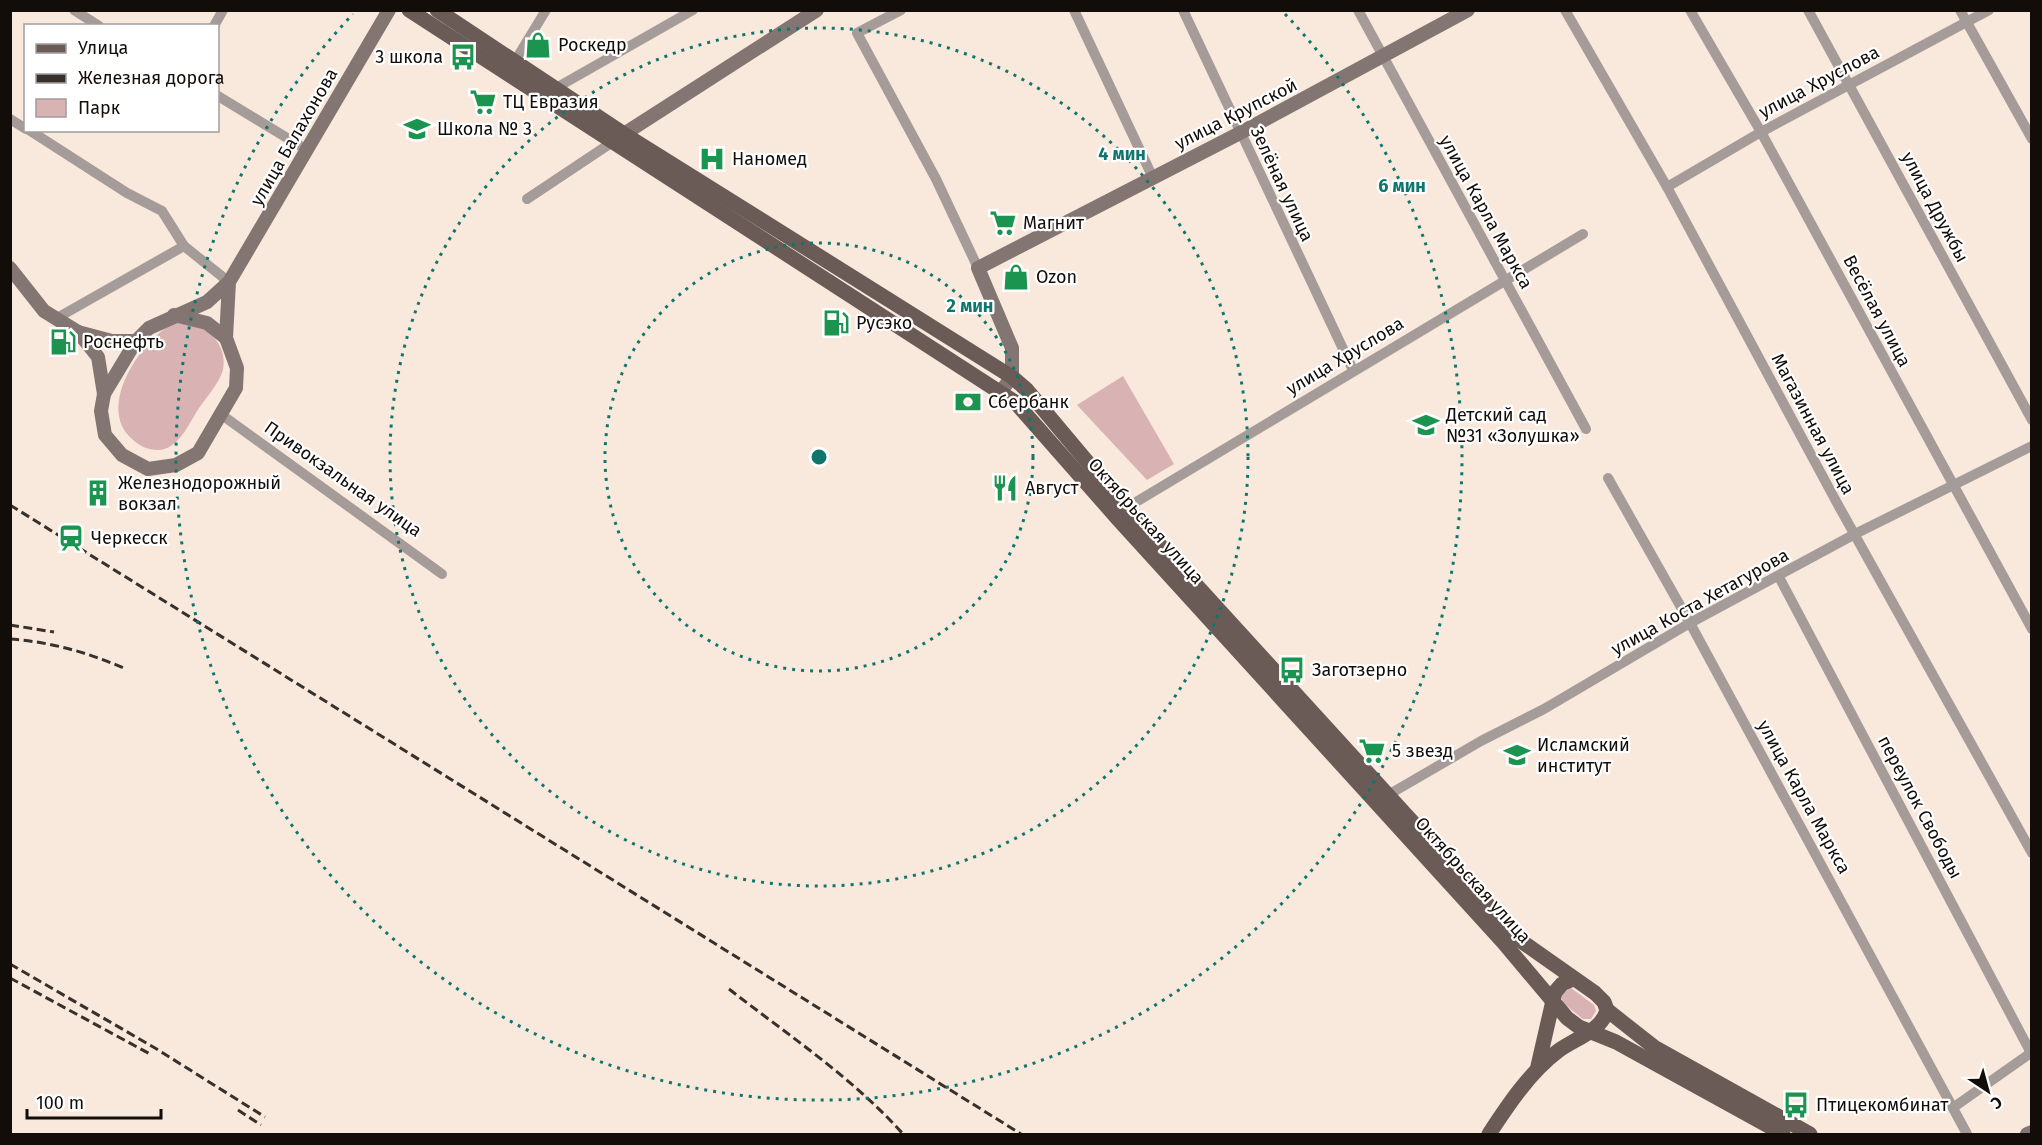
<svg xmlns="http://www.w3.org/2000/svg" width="2042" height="1145" font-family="'Fira Sans',sans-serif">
	<rect width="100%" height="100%" fill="#f9e8dc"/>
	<g fill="#d9b2b3">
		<path d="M175,322C182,323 192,323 198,326C215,333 227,351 223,370C219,383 207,397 199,408C191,420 184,437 172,445C165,451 155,451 146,448C139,446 133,440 128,435C99,401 143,339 175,322Z"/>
		<path d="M1123,376L1174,464L1147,480L1077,405Z"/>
		<path d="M1571,988L1594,1005L1596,1011L1591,1019H1583L1563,1003L1561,994Z"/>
	</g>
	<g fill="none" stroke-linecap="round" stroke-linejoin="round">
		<g stroke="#a59c99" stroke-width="10">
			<path d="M74,10L99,26"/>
			<path d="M901,10L857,33L936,179L978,268"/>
			<path d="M1074,10L1153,178"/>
			<path d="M1183,10L1353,370"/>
			<path d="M1358,10L1586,429"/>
			<path d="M1565,10L1667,187L1837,503L2032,853"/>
			<path d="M1690,10L1761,132L2032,629"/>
			<path d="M1808,10L2032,420"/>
			<path d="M1960,10L2032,139"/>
			<path d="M214,26L223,10"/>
			<path d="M515,61L546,10"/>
			<path d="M556,88L693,10"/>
			<path d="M218,96L307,150"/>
			<path d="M10,119L26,129"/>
			<path d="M29,130L127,193L162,211L184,246L229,282"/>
			<path d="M1667,187L1761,132L1989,10"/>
			<path d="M527,199L611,143"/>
			<path d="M57,318L184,246"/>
			<path d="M222,415L442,574"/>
			<path d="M1608,478L1690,623L1967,1134"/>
			<path d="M1126,508L1583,234"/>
			<path d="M1779,577L2031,1053"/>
			<path d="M1388,795L1481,741L1544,709L1690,623L1855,534L2032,446"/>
			<path d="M1954,1107L2032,1052"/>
		</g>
		<g stroke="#837672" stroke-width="14">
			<path d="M624,134L817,10"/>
			<path d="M10,268L44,311L78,332L98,357L104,394"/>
			<path d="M229,282L226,338L237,368L236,388L198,453L176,465L148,469L122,455L105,435L101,411L104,394L136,341L149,328L207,302L229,282L389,10"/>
			<path d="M174,315L207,323L226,338"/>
			<path d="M78,332L112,341H136"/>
			<path d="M1001,391L1012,377V348L978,268L1240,133L1468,10"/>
			<path d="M2027,1134L2032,1132"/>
		</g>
		<g stroke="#6a5b57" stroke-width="15">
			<path d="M409,10L1015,402L1118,519L1503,942L1567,1018L1579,1027L1616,1042L1783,1134"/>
			<path d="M437,10L624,134L1012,377L1027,390L1126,508L1521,941L1595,993L1604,1002L1607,1010L1654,1047L1810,1134"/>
			<path d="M1538,1066L1555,992L1562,984L1573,979"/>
			<path d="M1489,1134C1508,1105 1530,1072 1558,1051C1574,1039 1602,1031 1607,1010"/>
		</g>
		<g stroke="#38302b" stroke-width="3" stroke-dasharray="9 4.5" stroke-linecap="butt">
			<path d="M10,505L1021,1134"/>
			<path d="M10,625L54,632"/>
			<path d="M10,639C52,642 89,653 126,669"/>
			<path d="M10,964L155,1048L265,1117"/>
			<path d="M10,978L150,1054"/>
			<path d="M729,989C788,1035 853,1078 903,1134"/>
			<path d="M238,1110L261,1125"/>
		</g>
	</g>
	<g fill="none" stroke="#0f766e" stroke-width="3" stroke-dasharray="3 6">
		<circle cx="819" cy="457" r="214"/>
		<circle cx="819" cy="457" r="429"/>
		<path d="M1285 14A643 643 0 1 1 353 14"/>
	</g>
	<defs>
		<g id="shop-bare" transform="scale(2.07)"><path d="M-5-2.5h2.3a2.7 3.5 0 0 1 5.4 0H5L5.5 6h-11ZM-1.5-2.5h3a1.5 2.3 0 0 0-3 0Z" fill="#1b9450" stroke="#fff" stroke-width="2.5" paint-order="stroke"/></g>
		<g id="bus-bare" transform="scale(2.07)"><path d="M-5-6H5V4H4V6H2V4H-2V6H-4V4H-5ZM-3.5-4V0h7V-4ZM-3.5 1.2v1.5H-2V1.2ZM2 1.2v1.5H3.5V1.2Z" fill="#1b9450" stroke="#fff" stroke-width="2.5" paint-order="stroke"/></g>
		<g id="supermarket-bare" transform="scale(2.07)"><path d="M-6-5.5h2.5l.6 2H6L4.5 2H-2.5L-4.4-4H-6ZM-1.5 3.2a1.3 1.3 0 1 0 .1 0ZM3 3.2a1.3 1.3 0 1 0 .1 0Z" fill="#1b9450" stroke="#fff" stroke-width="2.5" paint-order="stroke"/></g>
		<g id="school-bare" transform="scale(2.07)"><path d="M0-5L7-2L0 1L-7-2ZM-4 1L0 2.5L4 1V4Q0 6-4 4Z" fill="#1b9450" stroke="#fff" stroke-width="2.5" paint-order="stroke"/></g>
		<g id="hospital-bare" transform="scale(2.07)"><path d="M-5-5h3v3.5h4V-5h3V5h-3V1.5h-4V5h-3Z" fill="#1b9450" stroke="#fff" stroke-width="2.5" paint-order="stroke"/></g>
		<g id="fuel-bare" transform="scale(2.07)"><path d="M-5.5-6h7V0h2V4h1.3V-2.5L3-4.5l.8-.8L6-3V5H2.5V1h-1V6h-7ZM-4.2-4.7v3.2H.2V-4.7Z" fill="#1b9450" stroke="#fff" stroke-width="2.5" paint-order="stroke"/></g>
		<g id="bank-bare" transform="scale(2.07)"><path d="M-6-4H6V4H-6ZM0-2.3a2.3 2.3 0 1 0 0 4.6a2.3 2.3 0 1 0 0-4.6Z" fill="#1b9450" stroke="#fff" stroke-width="2.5" paint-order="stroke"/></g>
		<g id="restaurant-bare" transform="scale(2.07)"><path d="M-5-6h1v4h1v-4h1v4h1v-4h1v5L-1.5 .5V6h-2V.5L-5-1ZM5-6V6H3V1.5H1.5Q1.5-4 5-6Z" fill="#1b9450" stroke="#fff" stroke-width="2.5" paint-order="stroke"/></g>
		<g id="building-bare" transform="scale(2.07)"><path d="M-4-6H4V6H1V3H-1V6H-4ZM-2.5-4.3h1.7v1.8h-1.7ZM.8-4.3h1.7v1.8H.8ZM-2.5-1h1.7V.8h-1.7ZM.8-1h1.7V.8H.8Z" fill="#1b9450" stroke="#fff" stroke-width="2.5" paint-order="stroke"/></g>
		<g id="station-bare" transform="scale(2.07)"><path d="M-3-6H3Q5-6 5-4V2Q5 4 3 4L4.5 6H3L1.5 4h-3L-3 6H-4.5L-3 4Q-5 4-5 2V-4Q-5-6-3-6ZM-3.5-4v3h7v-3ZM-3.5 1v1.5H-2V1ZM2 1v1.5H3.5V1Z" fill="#1b9450" stroke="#fff" stroke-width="2.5" paint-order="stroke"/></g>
		<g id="university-bare" transform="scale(2.07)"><path d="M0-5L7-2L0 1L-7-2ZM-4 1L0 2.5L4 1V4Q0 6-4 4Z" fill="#1b9450" stroke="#fff" stroke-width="2.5" paint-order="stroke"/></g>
	</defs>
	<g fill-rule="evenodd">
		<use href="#shop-bare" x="538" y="45"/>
		<use href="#bus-bare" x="463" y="57"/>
		<use href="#supermarket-bare" x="483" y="102"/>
		<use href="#school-bare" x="417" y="129"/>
		<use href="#hospital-bare" x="712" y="159"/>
		<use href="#supermarket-bare" x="1003" y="223"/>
		<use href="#shop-bare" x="1016" y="277"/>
		<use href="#fuel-bare" x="836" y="323"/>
		<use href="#fuel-bare" x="63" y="342"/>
		<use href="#bank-bare" x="968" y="402"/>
		<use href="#school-bare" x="1426" y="425"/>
		<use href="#restaurant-bare" x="1005" y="488"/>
		<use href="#building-bare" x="98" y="493"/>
		<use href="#station-bare" x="71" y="538"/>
		<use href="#bus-bare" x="1292" y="670"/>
		<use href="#supermarket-bare" x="1372" y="751"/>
		<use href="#university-bare" x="1517" y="755"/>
		<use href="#bus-bare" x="1796" y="1105"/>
	</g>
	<g text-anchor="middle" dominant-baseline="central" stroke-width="4.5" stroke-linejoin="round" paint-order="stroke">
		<g font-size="18" fill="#130d09" stroke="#fff" text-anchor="start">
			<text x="558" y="45">Роскедр</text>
			<text x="443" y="57" text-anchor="end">3 школа</text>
			<text x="503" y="102">ТЦ Евразия</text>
			<text x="437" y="129">Школа № 3</text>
			<text x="732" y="159">Наномед</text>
			<text x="1023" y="223">Магнит</text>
			<text x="1036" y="277">Ozon</text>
			<text x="856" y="323">Русэко</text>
			<text x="83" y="342">Роснефть</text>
			<text x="988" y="402">Сбербанк</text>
			<text x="1446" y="415">Детский сад<tspan x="1446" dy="21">№31 «Золушка»</tspan></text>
			<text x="118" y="483">Железнодорожный<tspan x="118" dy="21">вокзал</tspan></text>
			<text x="1025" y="488">Август</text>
			<text x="91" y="538">Черкесск</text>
			<text x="1312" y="670">Заготзерно</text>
			<text x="1537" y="745">Исламский<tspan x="1537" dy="21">институт</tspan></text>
			<text x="1392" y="751">5 звезд</text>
			<text x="1816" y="1105">Птицекомбинат</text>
		</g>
		<g font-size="18" fill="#130d09" stroke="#fff">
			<text transform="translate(1819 82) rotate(-28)">улица Хруслова</text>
			<text transform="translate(1236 114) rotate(-27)">улица Крупской</text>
			<text transform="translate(294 137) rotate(-60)">улица Балахонова</text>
			<text transform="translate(1282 184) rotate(65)">Зелёная улица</text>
			<text transform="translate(1935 207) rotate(62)">улица Дружбы</text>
			<text transform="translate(1486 212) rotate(61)">улица Карла Маркса</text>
			<text transform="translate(1877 311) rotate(62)">Весёлая улица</text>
			<text transform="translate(1345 356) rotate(-31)">улица Хруслова</text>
			<text transform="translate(1813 424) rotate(62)">Магазинная улица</text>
			<text transform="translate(343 479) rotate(35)">Привокзальная улица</text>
			<text transform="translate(1146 521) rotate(48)">Октябрьская улица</text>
			<text transform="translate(1700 602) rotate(-29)">улица Коста Хетагурова</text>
			<text transform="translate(1804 797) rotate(61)">улица Карла Маркса</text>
			<text transform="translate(1920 807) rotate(62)">переулок Свободы</text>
			<text transform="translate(1473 880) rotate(48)">Октябрьская улица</text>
		</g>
	</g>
	<circle cx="819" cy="457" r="9" fill="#0f766e" stroke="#fff" stroke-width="3"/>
	<g font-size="18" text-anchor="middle" font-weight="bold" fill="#0f766e" stroke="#fff" stroke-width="4.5" stroke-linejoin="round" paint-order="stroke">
		<text x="1122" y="160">4 мин</text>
		<text x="1402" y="192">6 мин</text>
		<text x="970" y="312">2 мин</text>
	</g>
	<rect width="2042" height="1145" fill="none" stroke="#130d09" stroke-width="24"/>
	<rect x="24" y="24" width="195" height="108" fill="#ffffff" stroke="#a19e9d" stroke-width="1.5"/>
	<rect x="36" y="44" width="30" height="9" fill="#6a5b57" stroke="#a19e9d" stroke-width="1.5"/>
	<text x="78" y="54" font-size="18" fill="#130d09">Улица</text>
	<rect x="36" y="74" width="30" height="9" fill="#38302b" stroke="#a19e9d" stroke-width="1.5"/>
	<text x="78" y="84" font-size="18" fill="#130d09">Железная дорога</text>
	<rect x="36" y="99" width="30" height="18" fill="#d9b2b3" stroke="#a19e9d" stroke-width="1.5"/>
	<text x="78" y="114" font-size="18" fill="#130d09">Парк</text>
	<g transform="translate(1988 1091) rotate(144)" stroke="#ffffff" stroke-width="4.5" paint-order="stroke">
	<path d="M0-4.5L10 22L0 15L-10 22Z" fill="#130d09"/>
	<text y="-9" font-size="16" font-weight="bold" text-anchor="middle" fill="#130d09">С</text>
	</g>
	<path d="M27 1109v9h134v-9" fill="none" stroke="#130d09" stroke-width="3"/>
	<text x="36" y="1109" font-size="18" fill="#130d09" stroke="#ffffff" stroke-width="4.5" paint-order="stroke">100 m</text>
</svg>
